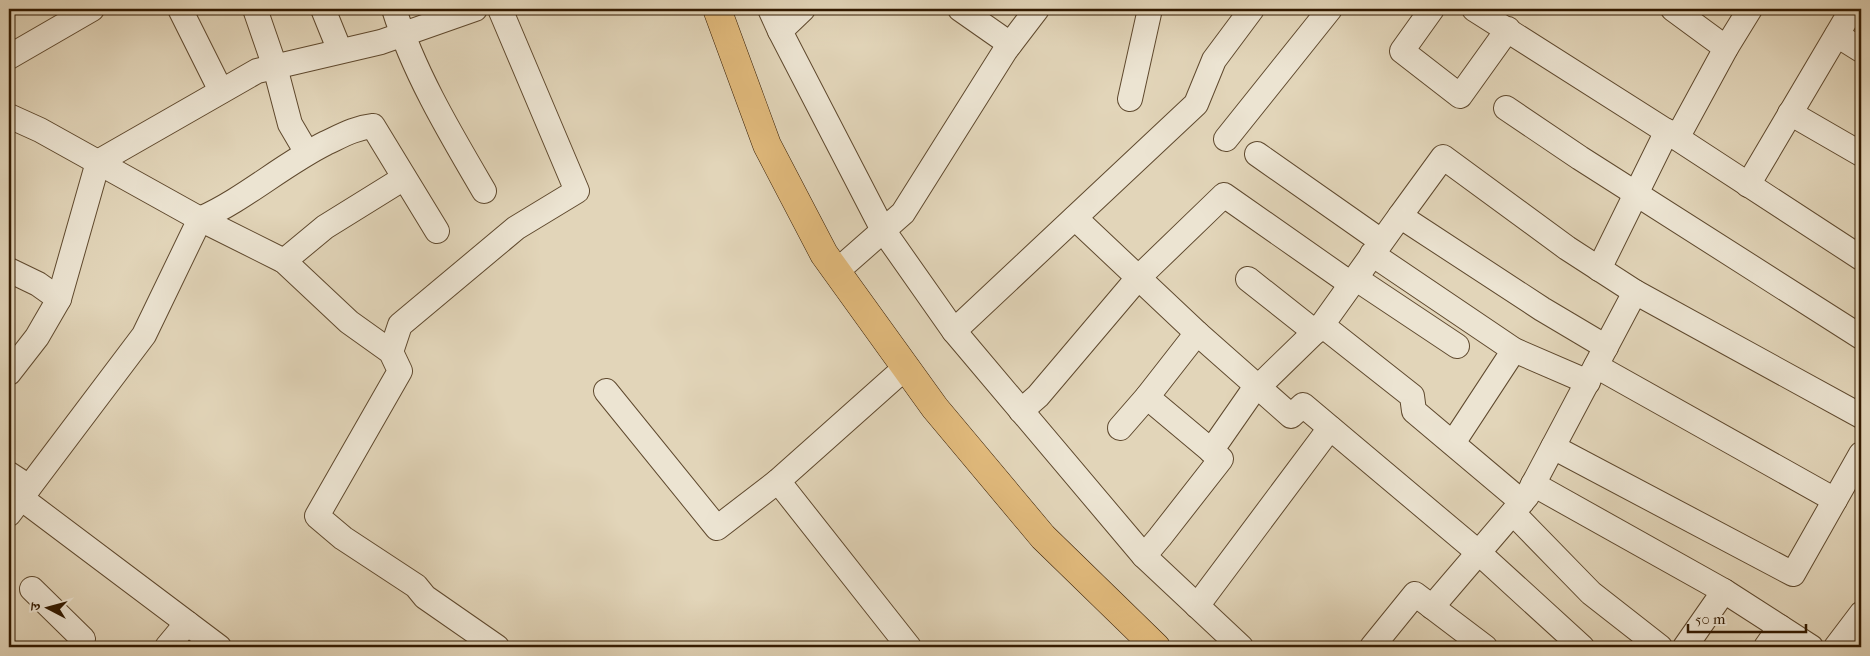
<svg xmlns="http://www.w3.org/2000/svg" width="1870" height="656" font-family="'IM FELL French Canon','Noto Serif Devanagari',serif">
	<rect width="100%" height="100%" fill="#e2d5b9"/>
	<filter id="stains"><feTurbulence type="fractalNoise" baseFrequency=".004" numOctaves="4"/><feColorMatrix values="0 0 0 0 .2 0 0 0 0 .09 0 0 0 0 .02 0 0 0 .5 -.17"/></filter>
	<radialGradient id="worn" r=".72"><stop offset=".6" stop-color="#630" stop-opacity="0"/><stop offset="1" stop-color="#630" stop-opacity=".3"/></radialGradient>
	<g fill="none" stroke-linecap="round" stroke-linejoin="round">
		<g stroke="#5f492e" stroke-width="26">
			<g id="minor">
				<path d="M180,9L221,91"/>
				<path d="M255,9L275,67L290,124L307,153"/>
				<path d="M323,9L340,51"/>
				<path d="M394,9C414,73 450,133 484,191"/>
				<path d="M770,9L780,31L883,230L954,331L1144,556L1241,647"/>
				<path d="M960,9L1010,44"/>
				<path d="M1432,9L1402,51L1460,96L1508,29"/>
				<path d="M1474,9L1677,138L1861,258"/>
				<path d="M1673,9L1726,48"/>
				<path d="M780,31L803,9"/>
				<path d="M1837,35L1861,50"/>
				<path d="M9,57L92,9"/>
				<path d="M1130,99L1150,9"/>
				<path d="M1506,108L1580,158L1861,337"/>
				<path d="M1790,113L1861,154"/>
				<path d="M9,116L40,130L200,219L144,335L9,514"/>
				<path d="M1677,138L1726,48L1750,9"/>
				<path d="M1226,139L1330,9"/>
				<path d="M1257,154L1381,241"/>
				<path d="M1748,185L1852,9"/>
				<path d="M1400,216L1443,157L1567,248L1635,292L1861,416"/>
				<path d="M1075,218L1197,333L1291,416L1303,405L1479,553L1582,647"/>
				<path d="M437,231L373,126C355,128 343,135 326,143C282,165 245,199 200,219L284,261L349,322L391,352L400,371L317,516L343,538L416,586L425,597L497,647"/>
				<path d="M1372,254L1514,350L1588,382"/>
				<path d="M284,261L325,227L404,178"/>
				<path d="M1599,269L1667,131"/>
				<path d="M9,270L38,284L59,299"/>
				<path d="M837,271L903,213L1005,51L1037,9"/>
				<path d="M1355,278L1457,346"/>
				<path d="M1248,279L1315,332"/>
				<path d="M1322,325L1412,396L1414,411L1522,502"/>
				<path d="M954,331L1196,104L1214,60L1252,9"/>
				<path d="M391,352L400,325L516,228L577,191L500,9"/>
				<path d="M1596,366L1835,500"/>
				<path d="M906,367L778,481L909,647"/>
				<path d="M9,373L37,337L59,299L98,162L257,71L381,42L475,9"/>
				<path d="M606,391L717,528L778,481"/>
				<path d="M1021,411L1038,396L1138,278L1224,195L1351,284"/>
				<path d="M1120,428L1147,397L1197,333"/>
				<path d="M1453,443L1514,350"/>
				<path d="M1553,447L1793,574L1861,454"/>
				<path d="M1211,451L1250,395L1322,325L1400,216L1542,309L1606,347"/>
				<path d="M9,474L29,487"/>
				<path d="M1533,484L1724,591L1811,647"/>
				<path d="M21,498L219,647"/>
				<path d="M1513,513L1591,593L1660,647"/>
				<path d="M1144,556L1160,537L1221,459L1147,397"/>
				<path d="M32,589L83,639L78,647"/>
				<path d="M1197,606L1330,428"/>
				<path d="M1432,607L1527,496L1635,292"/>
				<path d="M167,647L187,623"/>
				<path d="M1372,647L1415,594L1485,647"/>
				<path d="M1685,647L1724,591"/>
				<path d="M1766,647L1780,627"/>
				<path d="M1836,647L1861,614"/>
			</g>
		</g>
		<g stroke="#331a00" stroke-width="29">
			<path id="major" d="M717,9L767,145L824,254L935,408L1043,537L1156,647"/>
		</g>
		<use href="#minor" stroke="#ece4d2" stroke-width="24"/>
		<use href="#major" stroke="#e1ba7c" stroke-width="28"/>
	</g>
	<rect width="1870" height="656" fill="none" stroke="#e2d5b9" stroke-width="30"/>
	<rect x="10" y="10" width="1850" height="636" fill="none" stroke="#331a00" stroke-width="2.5"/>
	<rect x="15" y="15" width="1840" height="626" fill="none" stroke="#331a00"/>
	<g transform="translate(48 608) rotate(276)" stroke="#ece4d2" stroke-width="4" paint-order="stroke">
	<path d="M0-4L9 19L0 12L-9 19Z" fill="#331a00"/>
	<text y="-8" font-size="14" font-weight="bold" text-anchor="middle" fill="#331a00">उ</text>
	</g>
	<path d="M1688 624v8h118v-8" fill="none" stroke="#331a00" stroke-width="2.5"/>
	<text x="1695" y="624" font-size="15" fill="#331a00" stroke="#ece4d2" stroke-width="4" paint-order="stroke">50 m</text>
	<rect width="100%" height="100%" filter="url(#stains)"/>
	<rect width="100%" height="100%" fill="url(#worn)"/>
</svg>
